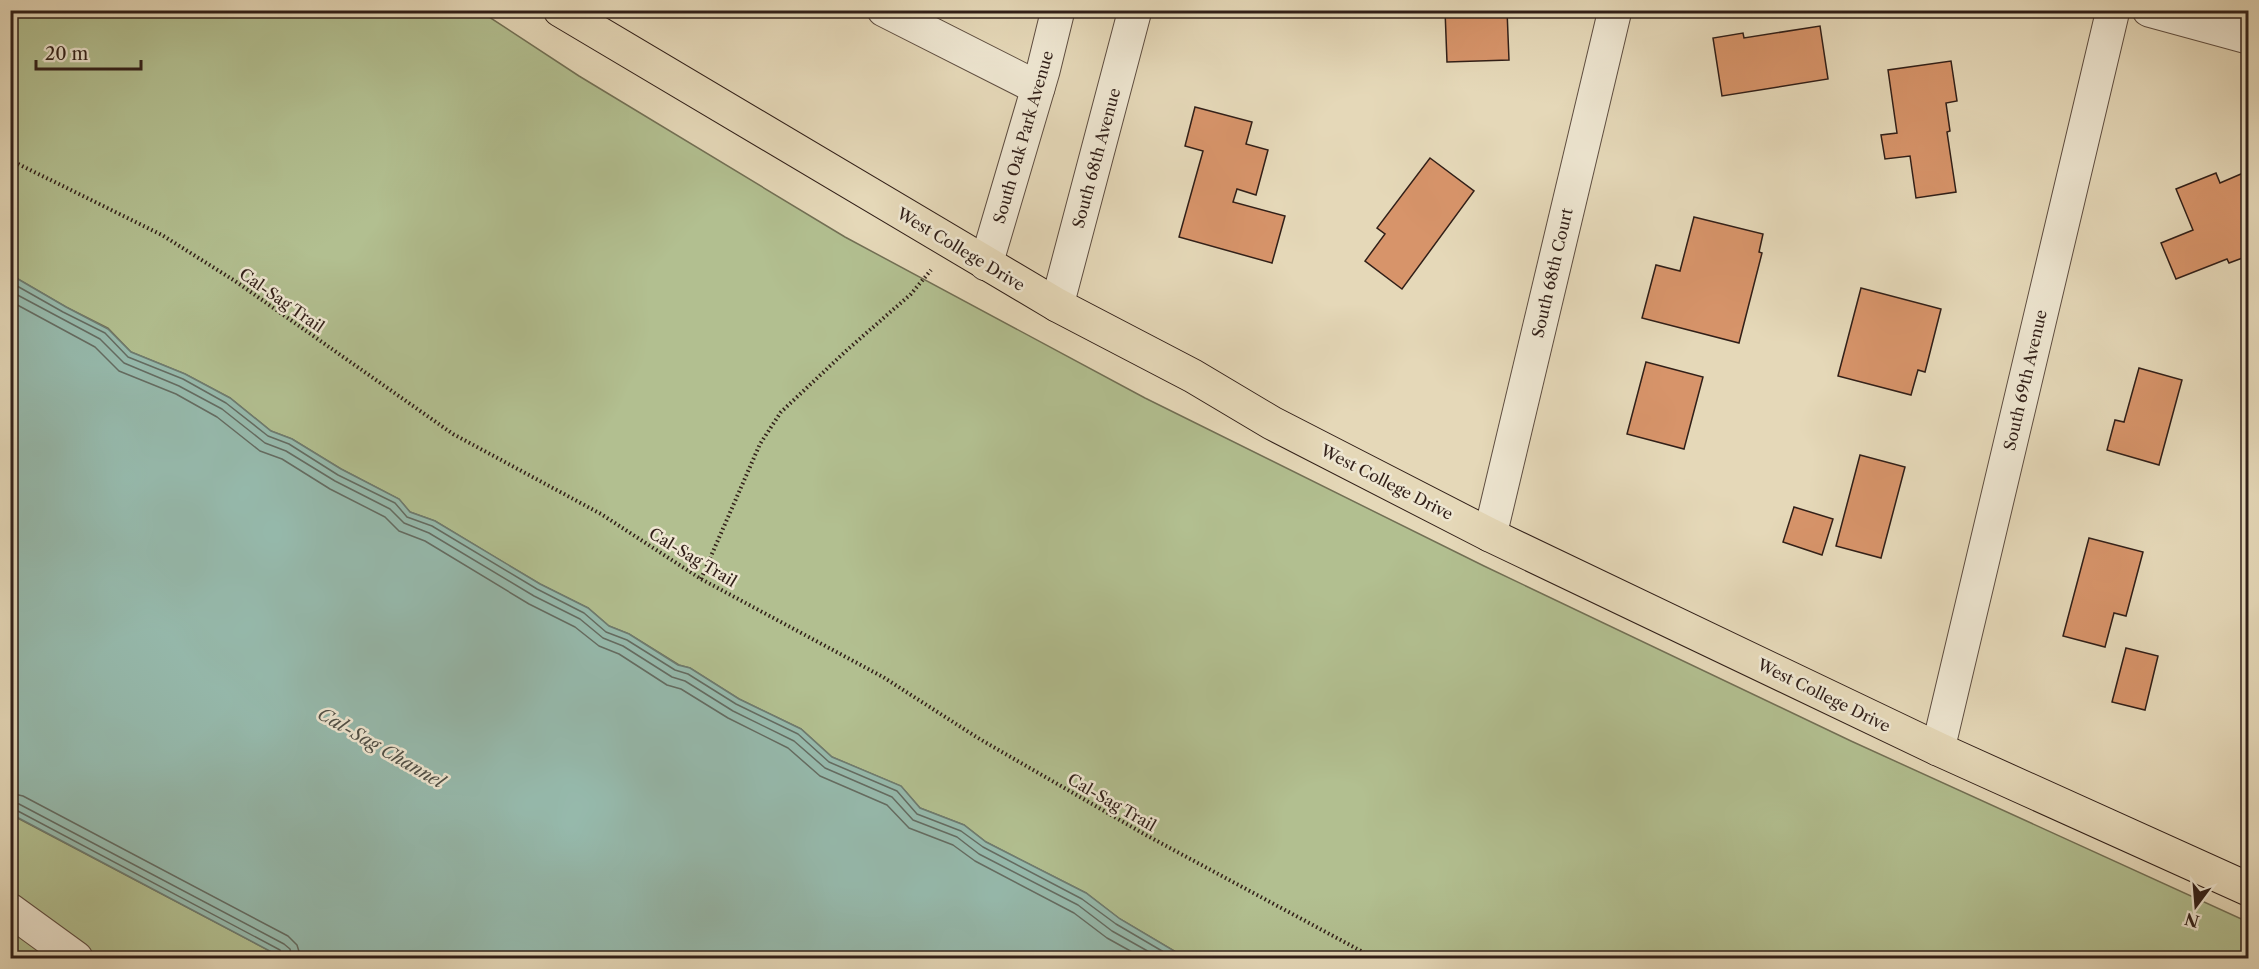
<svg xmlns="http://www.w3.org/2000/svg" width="2259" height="969" font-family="'Libre Caslon Text',serif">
	<rect width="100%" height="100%" fill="#e5d8b8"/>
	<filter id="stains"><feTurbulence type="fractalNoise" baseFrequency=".00333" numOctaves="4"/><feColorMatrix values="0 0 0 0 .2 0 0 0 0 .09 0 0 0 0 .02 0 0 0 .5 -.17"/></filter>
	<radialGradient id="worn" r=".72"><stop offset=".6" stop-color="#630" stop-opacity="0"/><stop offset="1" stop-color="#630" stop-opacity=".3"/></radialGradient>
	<g fill="#b2bf90" stroke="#726f54" stroke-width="1.5">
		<path d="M11,11H480L579,76L845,237L1145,398L1484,566L1851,741L2248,922V958H1186L1120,919L1086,893L986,842L964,825L920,808L901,786L832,757L801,729L739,699L690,668L679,665L629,634L609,626L588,608L540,584L435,521L410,512L399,499L341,469L292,439L271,431L230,398L185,374L131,352L108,328L66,307L11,275Z"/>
		<path d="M10,814L283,958H11Z"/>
	</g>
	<path fill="#96baad" stroke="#6e7c71" stroke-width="1.5" d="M11,275L66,307L108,329L131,352L185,374L230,398L271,431L292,439L341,469L399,499L410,512L435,521L540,584L588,608L609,626L629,634L678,665L690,668L739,699L801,729L832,757L901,786L920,808L964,825L986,842L1086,893L1120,919L1186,958H283L11,814Z"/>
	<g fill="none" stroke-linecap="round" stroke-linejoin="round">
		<g stroke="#646c62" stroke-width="1.5">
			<path d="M10,282L63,312L105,333L128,357L183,379L226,403L268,436L289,444L338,475L395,503L407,517L432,526L537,589L584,613L606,632L627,640L675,670L688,674L736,704L798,734L829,762L897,791L917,814L961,831L983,847L1082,899L1116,924L1174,958"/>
			<path d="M10,291L100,339L124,363L179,386L222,409L265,443L286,451L335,481L390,509L404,523L429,533L534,596L580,619L603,638L623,646L672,677L685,681L733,711L794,741L825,768L892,797L913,820L957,837L979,854L1078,905L1112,931L1160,958"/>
			<path d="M10,301L95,347L119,371L176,394L217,417L260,451L282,459L330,489L385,517L399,531L425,541L529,604L575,627L599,646L619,654L667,685L681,689L728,718L788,748L820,776L887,805L909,828L953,845L975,861L1074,913L1107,938L1143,958"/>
			<path d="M10,793L23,796L288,936L297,945L301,958"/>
			<path d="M10,802L19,804L284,944L290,949L292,958"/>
			<path d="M10,810H16L280,950L284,958"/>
		</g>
	</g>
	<g fill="#d7946a" stroke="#311f18" stroke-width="1.5">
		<path d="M1445,10H1507L1509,60L1447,62Z"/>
		<path d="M1820,26L1828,79L1722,96L1713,38L1743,33L1744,38Z"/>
		<path d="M1951,61L1957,101L1946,103L1950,131L1947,132L1956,192L1916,198L1910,156L1885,159L1881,135L1897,133L1888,70Z"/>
		<path d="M1195,107L1252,122L1246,144L1268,150L1256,195L1237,189L1233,202L1285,216L1272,263L1179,237L1203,151L1185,146Z"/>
		<path d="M1430,158L1474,191L1402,289L1365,261L1385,234L1377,228Z"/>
		<path d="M2248,171V256L2229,263L2227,259L2176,279L2161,243L2193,230L2176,189L2216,173L2220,183Z"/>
		<path d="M1694,217L1763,234L1759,252L1762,253L1739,343L1642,318L1656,265L1680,271Z"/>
		<path d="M1861,288L1941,309L1925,372L1918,370L1911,395L1838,376Z"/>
		<path d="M1646,362L1703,377L1684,449L1627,434Z"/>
		<path d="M2139,368L2182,380L2159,465L2107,450L2115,420L2124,422Z"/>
		<path d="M1860,455L1905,467L1881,558L1836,546Z"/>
		<path d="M1794,507L1833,519L1822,555L1783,542Z"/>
		<path d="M2089,538L2143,552L2126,616L2114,613L2105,647L2063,636Z"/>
		<path d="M2126,648L2158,656L2145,710L2112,702Z"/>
	</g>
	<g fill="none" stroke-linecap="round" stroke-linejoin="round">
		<g stroke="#5e4d40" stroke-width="35">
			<g id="minor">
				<path d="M884,10L1038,88"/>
				<path d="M2149,10L2248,37"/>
				<path d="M986,264L1043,71L1058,10"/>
				<path d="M1057,305L1135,10"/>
				<path d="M1490,535L1615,10"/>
				<path d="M1938,749L2113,10"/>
				<path d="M10,910L76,958"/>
			</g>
		</g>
		<g stroke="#311f18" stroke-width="35">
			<path id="major" d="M560,10L1057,305L1193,376L1272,423L1490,535L1938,749L2248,889"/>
		</g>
		<g stroke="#311f18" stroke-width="4" stroke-dasharray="1.5 3" stroke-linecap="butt">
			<path d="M10,160L162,235L235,281L453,434L601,514L701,579L883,677L978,738L1144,834L1374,958"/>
			<path d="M701,579L760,444L781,412L847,350L911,294L931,270"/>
		</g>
		<use href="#minor" stroke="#eee6d1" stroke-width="33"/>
		<use href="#major" stroke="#e5d8b8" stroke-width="33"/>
	</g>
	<g text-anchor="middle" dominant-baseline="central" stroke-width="5" stroke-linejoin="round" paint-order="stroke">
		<g font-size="16" fill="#311f18" stroke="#eee6d1">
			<text transform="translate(1023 137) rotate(-74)">South Oak Park Avenue</text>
			<text transform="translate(1096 158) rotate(-75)">South 68th Avenue</text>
			<text transform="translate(961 249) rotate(31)">West College Drive</text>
			<text transform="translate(1552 273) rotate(-77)">South 68th Court</text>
			<text transform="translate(282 300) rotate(35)">Cal-Sag Trail</text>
			<text transform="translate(2025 380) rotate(-77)">South 69th Avenue</text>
			<text transform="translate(1387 482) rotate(27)">West College Drive</text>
			<text transform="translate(693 557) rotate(31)">Cal-Sag Trail</text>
			<text transform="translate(1824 695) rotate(26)">West College Drive</text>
			<text transform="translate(1112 802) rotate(30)">Cal-Sag Trail</text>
		</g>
		<g font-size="18" font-style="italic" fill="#4f4e45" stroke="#eee6d1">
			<text transform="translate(381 748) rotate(30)">Cal-Sag Channel</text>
		</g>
	</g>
	<rect width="2259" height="969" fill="none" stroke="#e5d8b8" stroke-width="36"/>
	<rect x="12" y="12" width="2235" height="945" fill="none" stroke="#311f18" stroke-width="3"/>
	<rect x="18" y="18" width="2223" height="933" fill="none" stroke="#311f18" stroke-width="1.5"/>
	<g transform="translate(2196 906) rotate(196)" stroke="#eee6d1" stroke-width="4.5" paint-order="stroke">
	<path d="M0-4.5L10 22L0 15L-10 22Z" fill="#311f18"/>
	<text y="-9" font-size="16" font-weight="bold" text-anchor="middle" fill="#311f18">N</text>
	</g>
	<path d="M36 60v9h105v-9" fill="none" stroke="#311f18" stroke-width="3"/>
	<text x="45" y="60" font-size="18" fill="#311f18" stroke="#eee6d1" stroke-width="4.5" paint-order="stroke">20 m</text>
	<rect width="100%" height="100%" filter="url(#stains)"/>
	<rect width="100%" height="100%" fill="url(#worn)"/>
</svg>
